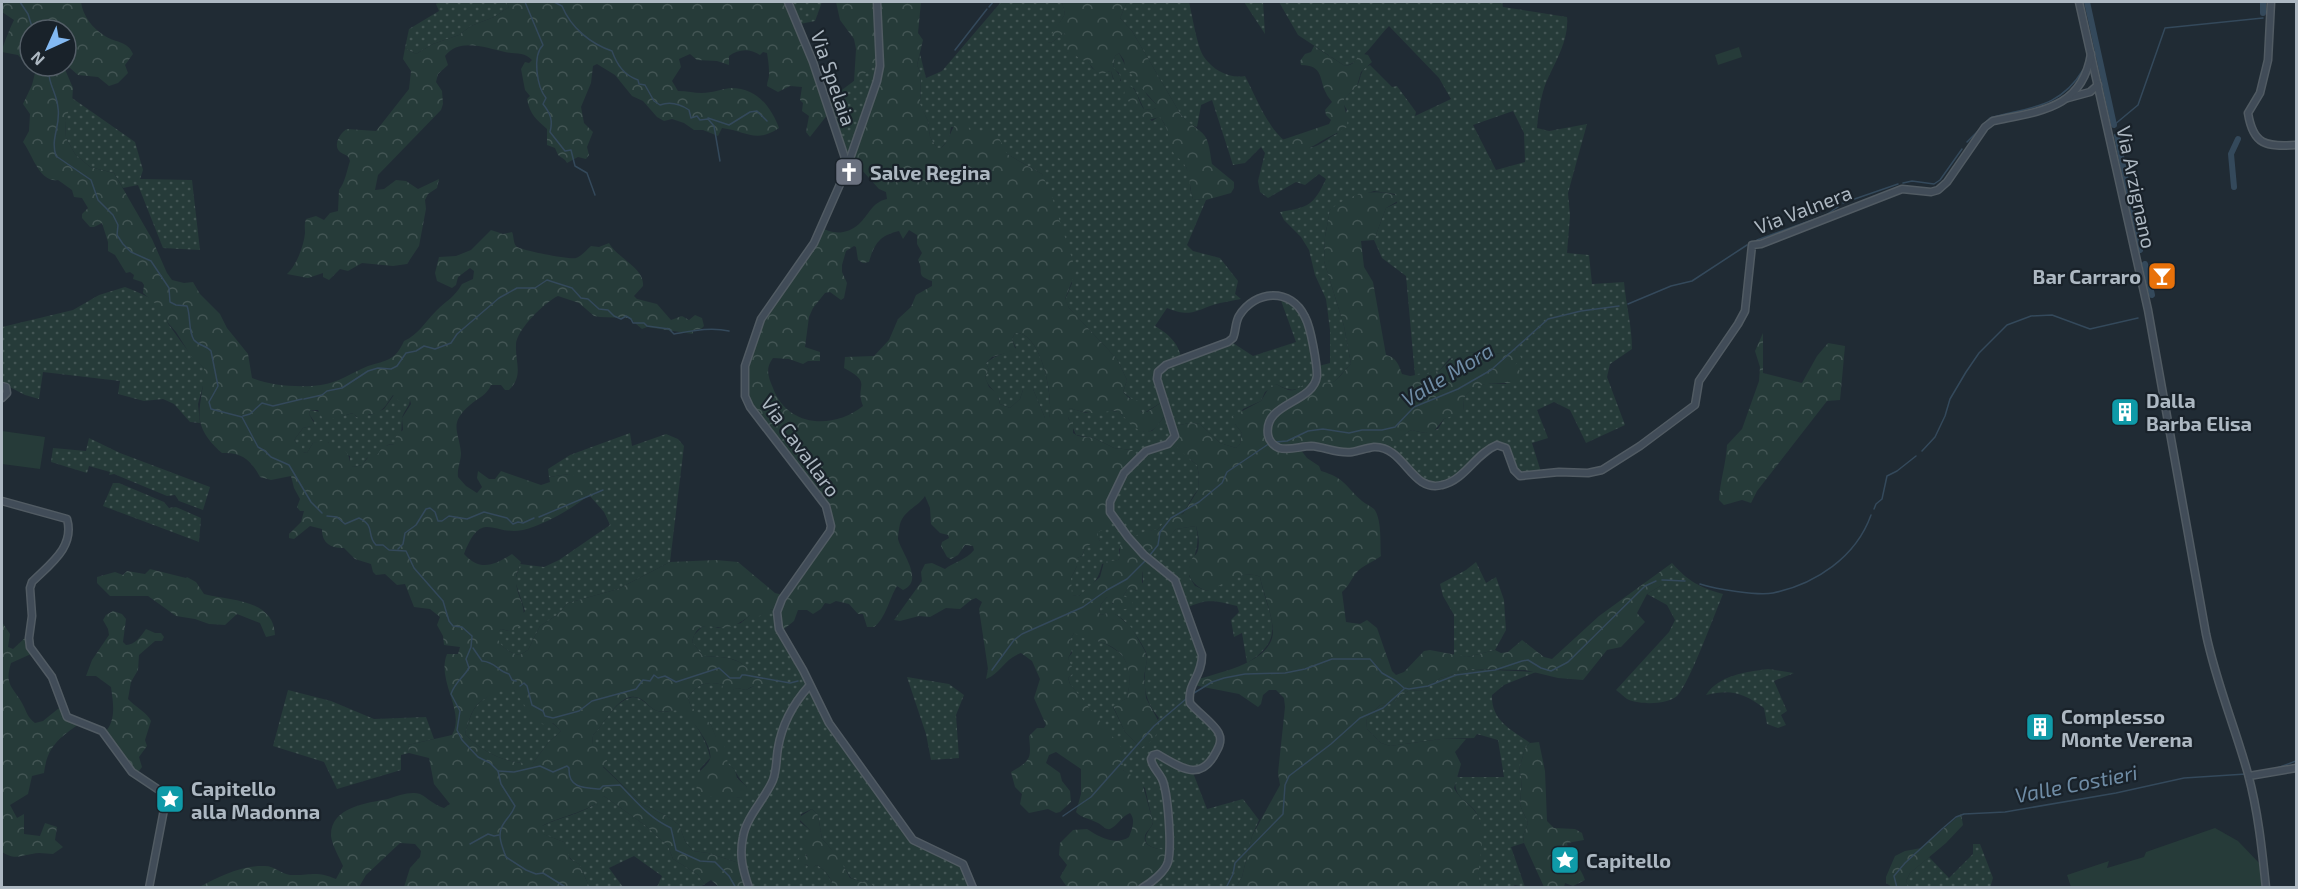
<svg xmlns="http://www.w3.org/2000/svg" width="2298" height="889" font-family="'Exo 2',sans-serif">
	<defs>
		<pattern id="grass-dots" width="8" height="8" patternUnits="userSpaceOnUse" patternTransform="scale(1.5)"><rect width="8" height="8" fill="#263b39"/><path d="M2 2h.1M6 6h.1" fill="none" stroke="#435554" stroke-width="1.8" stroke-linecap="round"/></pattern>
		<pattern id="forest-crowns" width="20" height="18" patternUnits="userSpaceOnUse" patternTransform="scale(1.5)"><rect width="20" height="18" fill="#263b39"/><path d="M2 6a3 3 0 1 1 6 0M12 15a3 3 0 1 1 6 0" fill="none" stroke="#435554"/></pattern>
	</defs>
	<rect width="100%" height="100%" fill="#202b34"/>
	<g fill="url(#grass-dots)" fill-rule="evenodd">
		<path d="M440,2H506L509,7L494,17L471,26L459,35L433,44L416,54L405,48L409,29L439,11L436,4Z"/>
		<path d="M790,2H822L815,21L800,24Z"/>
		<path d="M1001,2H1062L1065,14L1048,42L1051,43L1064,33L1067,35V52L1088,61L1092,68L1099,73L1111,71L1113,79L1121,81L1119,73L1113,68L1115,56L1119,53L1128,71L1138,76L1147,95L1156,104V108L1152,110L1144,109L1134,88L1126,91L1129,102L1152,121L1160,116L1169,133L1171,147L1184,163L1191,177L1190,188L1193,199L1206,200L1187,245L1193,251L1220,258L1238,281L1235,294L1241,299C1232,301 1222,302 1213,305C1193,312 1189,317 1167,308L1155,326C1168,334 1178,342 1181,357L1230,341L1253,356L1296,342L1279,295L1302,310L1319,366L1330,363V330L1326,299L1315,275L1309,250L1301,237L1284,220L1280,212C1309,207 1313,206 1326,179L1319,174L1305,185L1296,182L1268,198L1260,192L1258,181L1265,153L1261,147L1245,163L1233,165L1212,100L1201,105L1197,127L1191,125L1181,115L1132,31L1120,18L1127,2H1189C1192,14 1197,47 1204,57C1213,70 1229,79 1245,76C1259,102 1277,157 1313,147C1321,145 1329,137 1337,134L1347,110L1344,105V99C1348,94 1355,89 1358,84C1362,75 1360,69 1370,65L1392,87L1397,86L1416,112L1415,116L1451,99L1439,78L1389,26C1375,40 1364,61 1345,66L1298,35L1279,2H1502L1503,7L1567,17C1569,37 1558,58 1549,76C1542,89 1538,112 1537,128L1549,131L1587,124L1568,193L1570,216L1567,253L1589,255L1592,284L1624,282C1626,305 1632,326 1632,349L1610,364L1607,377L1625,425L1586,443L1570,410L1554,402L1537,410L1548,438L1532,443L1541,472L1521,473C1510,463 1513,447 1498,441L1492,443C1476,458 1445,495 1420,478C1410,471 1402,458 1393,450V442L1411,430L1425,433L1438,429L1444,419L1464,410L1463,400C1472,382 1489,383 1506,384L1515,365L1518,350L1495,354L1464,352L1449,359L1439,371L1415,376L1406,276L1382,258L1374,240L1386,208L1397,203L1395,194L1374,191L1347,200L1330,210L1325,237L1324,261L1344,326L1351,364C1332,382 1339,387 1310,381C1298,392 1290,392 1276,384L1265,392L1261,401L1243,409L1235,424L1242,433L1240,444L1236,448L1220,443L1200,424L1189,423L1171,427L1191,460L1197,465L1199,475L1198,490C1191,497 1188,508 1182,514C1173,522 1167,519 1157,530C1142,530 1131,540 1119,549L1120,557L1118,560L1102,564C1098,581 1093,585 1079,596L1071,595V578L1077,566V558L1082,556L1086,546L1100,541L1098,538V532L1132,450L1114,448L1094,438L1076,435L1066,412L1070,408L1086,413L1108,410L1118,412L1144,432L1152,431L1166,415L1162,402L1144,413L1139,410L1140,406L1123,392L1127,380L1117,359L1069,308L1065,300L1072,283L1042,174L1007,154L989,131H970L967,128L951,127L949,139L941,148H937L930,137L928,121L920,105L921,74L917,65L920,54L926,78L942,71ZM1513,111L1524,133L1525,162L1496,170L1473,125Z"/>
		<path d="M1244,2H1263L1265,34Z"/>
		<path d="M879,62L876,82L848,163L826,102Z"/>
		<path d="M72,98L135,142L143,170L140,179L192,180L200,250L163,248L138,185L123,188L114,173L90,167L75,154L66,138L65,120Z"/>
		<path d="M125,287C138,292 157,299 165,311C167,315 166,321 169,325C180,340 190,355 204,368V382L198,404L200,423L190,422L174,404L163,399L144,401L118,394L120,381L43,372L39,399L25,395L2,383V327L73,310L99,295Z"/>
		<path d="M1015,333C1042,331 1054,399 1049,419L1045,418L1033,389L1023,390L1020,399L1010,408L1000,404C999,391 988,389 985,377L989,370L986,363C995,355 1005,354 1016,348L1012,339Z"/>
		<path d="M394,395L410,399C410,407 403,411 402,419C401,434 403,429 395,444L387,445L378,454L367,458L362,465L353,467L350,465V456L332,450L328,442L313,443L307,453L303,452L294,440L303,428L311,426L314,421L309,414L310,410L341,416L354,413L356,417L373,414L384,409Z"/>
		<path d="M630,433L632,446L666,434L678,439L684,446L670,562L618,589L568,603L557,615L540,626L528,650L520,655C508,653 500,646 495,635L501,629L509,631L525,611L515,581L520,564L544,567L559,560L610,525L604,512L589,495V487L569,474L549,477L548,469L570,455Z"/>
		<path d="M89,438L120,453L210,487L203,510L179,501L175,495L167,496L114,474L109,475L110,472L89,466L87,473L51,462L53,448L86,451Z"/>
		<path d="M113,483H119L164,502L169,508L176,507L201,518L199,542L103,506Z"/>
		<path d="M1196,526C1201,547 1193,555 1189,576L1195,586L1207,591C1223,583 1243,569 1260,577C1268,617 1289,637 1247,663L1242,633L1234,637L1231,620L1239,612L1237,606C1214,601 1209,598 1186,608L1203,662L1196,680L1191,704L1216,729L1219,741L1207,763L1192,770L1207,809L1243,799L1259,820L1252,836L1242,877L1236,887H1141L1160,850C1157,848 1153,848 1150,846C1139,839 1151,829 1153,823L1145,788L1123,770V752L1070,684L1068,678L1072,674L1068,658L1072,653L1069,642L1074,633L1076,632C1085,639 1093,639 1103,643C1130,654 1133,672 1127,698L1113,707L1125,732L1141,748L1159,718C1148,705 1143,691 1145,674C1145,666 1149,658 1145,650C1140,640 1123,613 1110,613C1107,613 1104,614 1101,615L1099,612L1101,604L1107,597L1112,600V604L1123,596L1129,587L1137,591L1143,582L1141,551L1160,547L1176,529Z"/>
		<path d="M1476,562L1486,583L1496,577L1504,600L1506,630L1495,650L1467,657L1454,656V615L1443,596L1440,584L1466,570Z"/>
		<path d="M1672,563C1689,582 1699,587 1723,594C1715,613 1689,685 1677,696C1666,705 1639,705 1627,699C1623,696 1620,693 1616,690L1669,632L1675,620L1667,605L1647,594L1662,585Z"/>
		<path d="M764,610H777L779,633L803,670L818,703L908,835L962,864L973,887H882L873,886L866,880L863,882L851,878L844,867L841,866C837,857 829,845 822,839L818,815L812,809L801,814L800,822L810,830V834L805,840L807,852L804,864L813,868L816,865C824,868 829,876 832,883L830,886L746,887L739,863L708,853L693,851L685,841L679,825L667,816L642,804L603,766L607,761L593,745L592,736C603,726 612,705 627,699C640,693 645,705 655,710C664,714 670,710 677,710C692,712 709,745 710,758L700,769L704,796L715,795L723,799L735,797L741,798L747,787C741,781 739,778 735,771C732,766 731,768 728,764C721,754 728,744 716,738L711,725L691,707L688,698C695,684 709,680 723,685L726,692L737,688L746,690L770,678C758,680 750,669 741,663C730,656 715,657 703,656L692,642L694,635L702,627L709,625L718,628L741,623L750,615L762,614Z"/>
		<path d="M1471,669L1536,672L1504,685L1492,695C1491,721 1512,730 1530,743L1525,748L1519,770L1522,779L1520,805L1528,823L1523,836L1524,843L1511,847L1525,887L1515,885L1512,887H1481C1474,866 1485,844 1480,822C1475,799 1451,803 1456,777H1504L1498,740L1477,734L1474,738L1441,739L1390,746L1381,743L1366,728L1367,718L1380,705L1390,704L1408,691L1424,690L1440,678Z"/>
		<path d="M1768,669L1794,673L1774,681L1787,711L1781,715L1786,725L1778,728L1767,724L1764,708C1743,693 1732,689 1706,695C1719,675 1746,672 1768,669Z"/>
		<path d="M907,677L949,684L964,695L956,715L959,758L931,760L926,734Z"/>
		<path d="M501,689L514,690C527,707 547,716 561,731L548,743L533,763C507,764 483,753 465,734C473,707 474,703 501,689Z"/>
		<path d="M288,690L331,701L374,719L426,717L434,739L408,745L409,753L401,755V770L337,789L324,762L273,746Z"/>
		<path d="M604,796L646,826L668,846L673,859L697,874L705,884L700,887H657L662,876L634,856L609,868L623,887L589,886L579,864C568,859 567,854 564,842L542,834V826C562,816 590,813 604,796Z"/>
		<path d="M1973,844H1980L1993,878L1990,888L1909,887L1906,881L1910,873L1929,857L1949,878L1973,854Z"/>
	</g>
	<g fill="url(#forest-crowns)" fill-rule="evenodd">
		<path d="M2,2H81C83,16 92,28 105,36C116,43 128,41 133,54L125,65L128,73L118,83L109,86L98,77L78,75L70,68L64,67L73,88L72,103L65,120L66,138L75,154L90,167L114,173L152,239L167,273L172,280L184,283L193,282L200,294L220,314L227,328L248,354L252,378C270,386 301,388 321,385C338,383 353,372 368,366C387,360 395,361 404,341C418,335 425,322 436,311C447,300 454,298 462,284L473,279L474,271L470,268L458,277L456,285L452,288L437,281L435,273L439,257L456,256L471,250L491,230L503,234L512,232C514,236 513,242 516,246C518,250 571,260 576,258C582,256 586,250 591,246L599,247L609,243C617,258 645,268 643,286L634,296L637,299L657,304L671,320L682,316L689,320L695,315L702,318L704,326L701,329L693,330V334L647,327L642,329L629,318L600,317L594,316L579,303L558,296C545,302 516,330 516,345C515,362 524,376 509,390H505L501,385H491C487,395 478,398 470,405C448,424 459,431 461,453C461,461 457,468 458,477L466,486L477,493L482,487L477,478L478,471L489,479H495L501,471L541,485L550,482L549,477L569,474L584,478L589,487V495C572,509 544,525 523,530C492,536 482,508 464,554C480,572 495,565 512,554L521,562C519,568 515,576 516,581C517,602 532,608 517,629L509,631L501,629L496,635C500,646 508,653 520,655L528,650L540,626L557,615L568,603L618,589L670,562L716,560L738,562L775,593L783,595L831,528C822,492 801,475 778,449C742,408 735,362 763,314C774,295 792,278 803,259C809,248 813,236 819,226C831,235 847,235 859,224C869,215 872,202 887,199L886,192L879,189L850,157L876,82L878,63L854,82L856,49L854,39L840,20L836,2H921L918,33L923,40L917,65L921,74L920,104L928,121L930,137L937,148H941C952,139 948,130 960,120H965L970,131H989L997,134L1007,154L1042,174L1052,197L1076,271L1065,299L1069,308L1117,359L1127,380L1123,392L1129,398L1139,401L1141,412H1147L1162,402L1166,415C1160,420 1155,433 1145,432C1133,431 1126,414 1115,411C1110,410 1107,412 1102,413C1092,414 1080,412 1070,408L1067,412L1069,420L1073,422V433L1078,436L1094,438L1114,448L1132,450L1139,456L1121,476L1109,509L1114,520L1107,528L1098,532V538L1102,544L1099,547L1092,544L1086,546L1082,556L1077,558V566L1071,578L1072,595L1079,596L1100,577L1104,562L1118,560L1120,557V544C1136,538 1139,530 1157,530L1165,521L1183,514L1198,490L1199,475L1197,465C1183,452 1172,449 1171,427L1189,423L1200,424L1220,443L1236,448L1240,444L1242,433L1235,424L1233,416L1261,401L1270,386L1276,384C1299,398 1296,385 1315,379C1337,389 1336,378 1351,364L1344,326L1324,261L1325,237L1330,210C1350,192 1379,187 1403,198L1386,208L1374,240L1361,241L1364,267L1373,282L1386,355C1396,357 1399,365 1402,374L1410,376L1439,371L1456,354L1464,352L1495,354L1518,350L1521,358L1515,365L1523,375L1519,382C1499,385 1474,378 1463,400L1464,411L1462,412L1444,419L1433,432L1425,433L1411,430L1394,442L1393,450L1377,445L1346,449L1316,443L1297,445L1307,458L1319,466L1321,471C1345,478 1345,486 1362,501C1365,504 1371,506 1374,509C1382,519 1380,543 1381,556C1374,561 1361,567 1357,572C1351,579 1349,586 1342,592L1346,622L1360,624L1367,620L1377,628L1392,671L1396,675L1404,672L1424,651L1430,650L1467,657L1495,650L1501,653L1508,652L1522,640L1544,657L1552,659L1599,616L1672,563L1666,580L1662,585L1647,594L1637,613L1645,622L1621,647L1607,650L1583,680L1558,678L1525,670L1471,669L1440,678L1424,690L1408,691L1390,704L1380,705L1367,718L1366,728L1381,743L1390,746L1441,739H1466L1455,752L1461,764L1454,788C1460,801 1475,805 1480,821C1487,843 1474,866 1481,887H1236L1242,877L1252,836L1280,785L1278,773L1285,707L1284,698L1276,690H1269L1263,695L1261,704L1258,707L1239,694L1193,685L1196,680C1219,672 1273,663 1273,631C1272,613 1264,595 1260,577C1241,568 1224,586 1207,591C1195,587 1184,576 1190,562C1192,557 1197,555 1198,550C1200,542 1198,533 1196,526L1176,529L1161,547L1142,551L1153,563L1142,572V590L1137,591L1129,587L1123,596L1131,599L1133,604L1131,608L1119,610L1107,597L1101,604L1099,612L1101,615L1111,612L1117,615L1131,627L1145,651L1147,659L1144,677L1146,698L1161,726L1153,740L1141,748L1125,732L1113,706L1127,698C1133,673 1129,650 1100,642C1096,640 1091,641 1086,639C1082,638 1078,634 1074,633L1069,642C1073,648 1072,652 1068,658L1074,672L1068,678L1070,684L1121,747L1123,752V770L1142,782L1153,822C1152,828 1146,831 1145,836C1142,848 1161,850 1169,849L1167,865L1141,887H1067L1060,877L1067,865L1059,855L1060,843L1073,830L1087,829C1099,837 1116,846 1129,837C1132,829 1136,820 1130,813C1122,816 1117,826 1110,829C1106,830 1102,825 1098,823C1091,819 1081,818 1076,812L1081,794V769L1056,752L1049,755L1046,763L1060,773L1062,781L1070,791L1071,802L1060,812L1056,813L1048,809L1029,813L1020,804L1022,794L1015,787L1011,772C1032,760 1031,758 1029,736L1037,728H1044L1046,725L1034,698L1040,679L1032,661L1021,653C1004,659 1001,673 986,679L988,669L979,609L982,602L976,598L971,600L960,609L946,608L930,617L919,616L900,621L894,620L922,581L921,572L925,564L932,563L945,569C954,562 966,560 974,550L973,546L965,545L958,555L951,559L947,557L941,546L942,542L949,538L948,535L940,533L931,524L930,508L925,496C918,507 904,510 900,524C899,528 898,535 898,539C901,552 925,581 903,590L897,586C889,599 886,618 874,627H867L863,614H858L849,604L836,601L830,604L825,603L821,609L813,614L807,610H798L794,621L779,633L777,610C767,609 766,611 758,617L750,615C743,621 737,625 728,627C713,630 698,617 692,642L703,656C714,657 726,656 737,661C749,666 756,680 770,678L769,684L751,687L746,690L737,688L726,693L722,689L723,685C709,680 695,684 688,698L691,707L705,718L711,725L716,737L724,743L728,764L735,770L737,778L747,787L745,795L741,798C734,796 727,800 721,799C714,796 709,796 701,796L697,791L695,777C699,771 708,765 710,759C714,747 689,712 678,711C670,709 664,714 655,710C646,705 641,693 627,698C612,705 603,726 592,736L593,745L606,753L607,761L603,767L642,804L667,816L679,825L685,841L693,851L708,853L739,863L746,887H719L711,880L705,884L697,874L673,859L668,846L646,826L604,796C596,810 558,817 542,826L543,834L564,842L570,859L579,864L589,886L593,887H404L410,868L420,857L421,851L415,844L400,843L366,875L359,887H199C219,877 241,865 265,866C274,866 282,874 290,875C311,876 315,870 336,879L343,866C339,857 332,845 331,836C330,807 367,803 388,799C397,796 411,791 420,794C428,798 432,804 444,808L450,804L434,784L429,758L409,753L408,745L452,735C466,711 436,681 447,654H458L460,647L444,645L443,636L437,625L440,617L430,609L414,607L405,584L397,585L385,574L376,575L373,572L371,564L355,559L344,548C330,548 322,543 322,529L310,526L294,539L289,538V534L301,522L304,511H300L297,507L300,499L294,488L291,476L271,480L260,477C251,460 242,452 222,453C186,421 204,407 204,368L191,356L176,332L168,323L164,311L143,293L144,285L142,282L133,279L134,275L130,272L126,273L115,255L108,251V242L102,223L94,227H90L82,218V214L88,208L82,198L74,197L72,190L58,180C39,183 32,153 23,142L29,131L30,114L23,104L32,85L35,73L18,55L2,52C2,47 11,26 14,20L2,12ZM30,30H66V66H30ZM909,230L917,235V244L922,253L918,260C925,272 914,275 932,281V286L916,295L911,307L898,319L889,340L874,356L845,357L844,368C874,384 854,384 863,406C833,430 787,427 773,388C768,376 765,369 773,358L789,359L803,364L808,361H820V352L805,347L809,317L813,308L825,293L830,292L841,300L844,298L847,283L842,272V265L846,251L854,246L856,247L858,260L863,263L869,262C874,244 880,235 899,231L903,239ZM1015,333C1042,331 1054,399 1049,418H1045L1033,389L1029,385L1023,390L1020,399L1010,408L1000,404L997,393L989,387L985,377L989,370L986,363L992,357L1006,353L1011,356L1016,351L1012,339ZM393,395L399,401L407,398L410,400L411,404L402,418L403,430L396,435L395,444L383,446L378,454L370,455L362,465L353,467C348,462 351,455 344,450C328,453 335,446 325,440L313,443L307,453L303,452L301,444H297L294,440L303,428L315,425L309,414L310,410H318L324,421L353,413L359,419L363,420L369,414C382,415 387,403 393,395ZM501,690H514L532,716L543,724L553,723L561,731L548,743L533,763C507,764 483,753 465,734C473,706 474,703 501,690Z"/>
		<path d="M506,2H790L828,114L810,137L806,132L809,116L802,111L803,103L800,100L802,87L790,86L778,92L767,86C767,81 770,77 769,72C769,66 768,59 767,53L763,52L760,55C750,48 738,49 729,56V65L717,61L697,60L690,54L679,59L681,67L672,81L678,91C687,91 694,93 702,93C712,93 721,89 731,88C757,88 771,107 779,128C755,144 747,131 722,128L718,136L703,130H694L684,123L672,119L664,121L657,117L643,101L632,96L615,75L597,64L593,66L591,83L581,107L584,123L593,132L587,147L589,155L586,159L578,157L567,163L565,160L558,155L555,148L547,145V129C537,120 530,115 527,99L530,96L525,90L521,69L525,62L529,63L532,60C525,52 516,54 505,52C487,48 459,37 445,56L448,65L438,74L436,82L442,91L443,104L441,110L378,175L375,190L384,189L396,180L406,181L418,189L439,179L437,188L428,194L425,200L426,209L419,246L407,264L393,266L362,263L348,271L340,269L329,280L323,277V273L308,278L287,274C296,266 304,246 305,233C305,227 304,225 306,219L316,216L324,220L330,213L338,211L339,190C345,183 347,170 350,161C348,153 344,156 339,151C333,144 341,132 347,129L376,131L409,89L411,71L403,59L405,48L416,54L433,44L459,35L471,26L494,17L509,7Z"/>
		<path d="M1062,2H1127L1120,18L1132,31L1181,115C1204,138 1207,126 1212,164L1234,182V188L1231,193L1206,200L1193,199C1189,188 1191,177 1186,167C1182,159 1174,157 1171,148C1167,135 1170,131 1160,117L1148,120L1131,109L1129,102L1124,95L1126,84C1139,88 1137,101 1144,109L1152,110L1156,108V104L1139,85L1138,77L1133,76L1125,68L1124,60L1119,53L1115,56L1113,67L1121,77L1119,84L1115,83L1111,71C1108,71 1106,73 1103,74C1097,75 1090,65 1088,61L1080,60L1077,56L1073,57L1067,52V36L1064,33L1051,43L1047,42L1065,14Z"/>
		<path d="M1314,46L1345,66C1353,65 1357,61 1359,53L1368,55L1372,62L1361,72L1357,86L1344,99C1343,109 1349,116 1347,127C1340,132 1332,135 1325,139C1305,151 1302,155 1282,140L1329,124L1331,120L1326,115L1325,110L1332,102C1330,99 1327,96 1326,93C1319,80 1324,65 1301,65L1300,61L1305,54L1311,52Z"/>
		<path d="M1763,333V373L1802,383L1817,356L1828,343L1845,346L1840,400L1827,401L1757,491L1751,503L1742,500L1724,505L1719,500C1720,481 1726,464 1727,445L1742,429L1759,381L1760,367L1755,351Z"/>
		<path d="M150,569L186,578L187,577L196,582L204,594C231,601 274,599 275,635L266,637L260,623L237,614L225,625L209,624L195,619L176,616L148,596H110L97,583V577L115,572L123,575L127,571L145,574Z"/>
		<path d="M113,611L122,614L126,619L123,642L126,645C135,645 141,636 146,629L155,633H161L164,637L162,641H155L139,655L138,670L131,682L128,699C135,707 147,712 151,721L145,740L147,746L139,757L142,767L136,775L121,765L104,733C117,721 113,702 111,687L96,676H86L92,660L109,635L108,629L103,620L106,615Z"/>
		<path d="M2,622L10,634L8,647L13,649L26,637L27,645L31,654L11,663C4,685 13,687 22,703C27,712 27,717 35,723L43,721L59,708L69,721L79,724C59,738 47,747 44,773L32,776L28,794L10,805L17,818L24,814V834L40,836L45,823L57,827L55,840L63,847L53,854C47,854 39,852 32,854C18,856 15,860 2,852Z"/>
		<path d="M1539,742L1545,771L1547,821L1554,828L1575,829L1582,833L1584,840L1567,843C1569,857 1581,867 1585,880L1573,886L1565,883L1564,887H1544L1524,843L1523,836L1528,823L1520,805L1522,779L1519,770L1525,748L1530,743Z"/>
		<path d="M812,809L818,815L822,839C830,846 846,868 850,878L863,882L866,880L873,886L882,887H826L830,886L832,882C829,876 823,867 816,865L811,871L807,869L808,865L799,864L797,861L798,858L807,856L803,844L810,830L798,818Z"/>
		<path d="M1961,814L1963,825L1946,843L1910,873L1906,881L1909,887H1892L1886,883V877L1895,856L1905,851L1921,848Z"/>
	</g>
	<g fill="#263b39">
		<path d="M1739,47L1742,57L1718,65L1715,55Z"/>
		<path d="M2,431L45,437L40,469L2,464Z"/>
		<path d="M2215,828L2238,841L2261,865L2264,887H2071L2067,875L2109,861L2107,868L2144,857L2146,852Z"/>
	</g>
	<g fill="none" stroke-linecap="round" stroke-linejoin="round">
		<g stroke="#34495b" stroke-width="1.5">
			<path d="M20,2L28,14L33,30"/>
			<path d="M525,2L543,45C532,56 537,87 546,98L543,104C551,114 553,121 550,132L565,151L571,150L575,166L587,173L595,195"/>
			<path d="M528,2H531"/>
			<path d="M554,2L562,6C571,28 591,44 612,51C617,65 624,75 638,80L639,84L645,85L654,101L660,105C671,101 680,104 689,110L691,118L697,116L700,120L708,119L714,126L720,161"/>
			<path d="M989,7L993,2"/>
			<path d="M955,50L987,9"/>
			<path d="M49,66C47,83 57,93 58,108C61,126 50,138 56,156L91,180L98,200L113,215L118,225L117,235L123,244L131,252L151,261L169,288L170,302L176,305L187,306C191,316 188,331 194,340C199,346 206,345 211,351L218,386L209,402L211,409L242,417L258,447L265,451L271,457L289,465L311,502L322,513"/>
			<path d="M708,118L729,125L750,112L757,111L767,121"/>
			<path d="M1986,122L1990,118C2030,107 2060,108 2083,70"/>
			<path d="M2114,125L2138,105L2165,28L2263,18"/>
			<path d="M1967,142L1981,128"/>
			<path d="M1903,183L1912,181L1934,184L1940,180L1962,149"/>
			<path d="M1843,203L1898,184"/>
			<path d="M1757,240L1826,215L1838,207"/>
			<path d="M1628,304L1671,286L1692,281L1747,245"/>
			<path d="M304,399L322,395L327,391L342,388L368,371L378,368L391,369L397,366L406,353L416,351L424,346L435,349L451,343L457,334L499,298L517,288H535L547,280L572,288L581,298L588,299L599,309L608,310L614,316L621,319L626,316L631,319L633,323H644L647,326L669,329L674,334C692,331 710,327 729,331"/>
			<path d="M243,416L250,414L262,403L273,406L302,399"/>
			<path d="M1275,442L1287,441L1308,431L1323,429L1349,433L1362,430H1382L1395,427L1414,407L1458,389L1491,370L1548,319L1581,311L1619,306"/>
			<path d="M1922,451L1935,437L1945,416L1950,399L1966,372L1979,353L2007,325L2031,316L2052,315L2090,329L2138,318"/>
			<path d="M1874,509L1876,504L1882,499L1887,476L1897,471L1916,456"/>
			<path d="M327,516L337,517L345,524L359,518C376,526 366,535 376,545H383L389,550L406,551L414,568L443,601L449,621L453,626L462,627L472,636L471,647L466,659L469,668C463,678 455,682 451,694L460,711L457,730L462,740L478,757L490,763L498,771L501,784L515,806C512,814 508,817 504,823C496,834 502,846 506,857L526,870L536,874L543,873L567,888"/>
			<path d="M539,517L603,490"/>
			<path d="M398,549L403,544L405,533L416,525L426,509L430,508L435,512L438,521H442L449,516L467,519L484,512L507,518L513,524L518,522L523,523L534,518"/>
			<path d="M1150,555L1158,545L1160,532L1171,518L1199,502L1222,483L1227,472L1270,443"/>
			<path d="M1662,580L1685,581"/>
			<path d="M1700,584C1715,589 1758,596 1773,593C1816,584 1856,557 1871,515"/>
			<path d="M473,648L482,661C496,662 497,671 509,674L512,680L516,681"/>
			<path d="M992,670L1014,640L1022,634L1083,607L1107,590L1127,579L1145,561"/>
			<path d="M520,686L524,683L527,686L532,705L543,711L545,716L553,718L579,711L592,701L636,689L643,680L650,681L654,675L658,678L665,676L676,682L719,668L730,678H740L742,675H745L790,683L798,681"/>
			<path d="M1194,693L1212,682L1224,678L1245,674L1285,673L1305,669L1332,659H1370L1382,673L1396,681L1404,688L1409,689L1428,686L1456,675L1495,670L1522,661L1528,660L1541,668L1551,671L1568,662L1645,586L1656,581"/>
			<path d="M2277,768L2296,761"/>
			<path d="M498,771L514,772L540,766L553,772L567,766L569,768C568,788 583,788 600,789L603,786L620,785C636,801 649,818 671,828L676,850L700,861L715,862L729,876L736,888"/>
			<path d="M1063,816L1091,797L1154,726L1186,699"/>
			<path d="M470,844L488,834L494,836L499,835"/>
			<path d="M1226,888L1233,874L1235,863L1283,814L1285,785L1289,776L1331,744L1360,718L1383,708L1404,689"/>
			<path d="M1897,888L1894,876L1905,863L1942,829L1956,817L1964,814L2005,812L2116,793L2184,778L2246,774"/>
		</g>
		<g stroke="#34495b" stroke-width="6">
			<path d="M2087,2L2114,125"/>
			<path d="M2263,2V13"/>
			<path d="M2117,136L2140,250"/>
			<path d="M2234,187L2231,154L2238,139"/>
			<path d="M2145,264L2152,295"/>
		</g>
		<g stroke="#515b63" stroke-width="9">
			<g id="secondary">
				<path d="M788,2L813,62L847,164"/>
				<path d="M877,2L880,66L877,81L845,173L814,243L761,319L745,366V396L750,407L826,506L831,526L830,531L782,599L777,612L779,629L803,670L829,723L913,840L963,864L973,888"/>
				<path d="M2079,2L2148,310L2206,634C2216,682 2235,727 2248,774C2258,811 2262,849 2266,888"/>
				<path d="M2271,2L2268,60L2260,93L2248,113C2253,145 2266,147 2296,145"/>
				<path d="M2068,98L2090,92L2098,85"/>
				<path d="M2,386L6,387L7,393L2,398"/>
				<path d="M2,501L67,519C75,547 50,564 32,582L30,588L32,616L29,638L30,647L52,677L67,717L102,731L132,772L165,794L166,799L149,888"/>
				<path d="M2249,776L2296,768"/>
				<path d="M749,888C743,870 739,856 743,837C746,817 765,799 773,780C777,769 776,759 778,748C782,724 793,704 809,686"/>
				<path d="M1142,888C1151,883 1165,872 1168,862C1172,847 1168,792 1162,779C1158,771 1152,767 1151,759L1153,755L1157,754C1179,766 1200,784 1216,752C1219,747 1222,740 1219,734C1216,725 1197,712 1190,703C1187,683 1202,677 1202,655L1175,580L1144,555L1128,537L1110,512V502L1124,473L1146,451L1168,444L1175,436L1157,379L1158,372L1166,365L1228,342L1233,338C1236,331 1235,323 1239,316C1255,290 1291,287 1305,317C1311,328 1317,364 1317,376C1313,404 1263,402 1268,435C1269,441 1274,446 1279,448C1290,451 1301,446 1311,446C1325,447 1338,454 1352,452C1359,451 1366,448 1374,447C1405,446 1411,493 1442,485C1465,480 1476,453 1497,445L1506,448L1514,470L1520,476L1559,472L1588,473L1602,470L1640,446L1695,405L1699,381L1738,324L1745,311L1752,245L1761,244L1902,189L1931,192L1938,190L1947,182L1985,127L1993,121C2040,111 2082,109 2091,54"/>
			</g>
		</g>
		<use href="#secondary" stroke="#414c58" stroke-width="6"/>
	</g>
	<defs>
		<g id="church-square" transform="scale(1.5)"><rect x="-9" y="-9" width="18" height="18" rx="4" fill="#6b7280" stroke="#19222a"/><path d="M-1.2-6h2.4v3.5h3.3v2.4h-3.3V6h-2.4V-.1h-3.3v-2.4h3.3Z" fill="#fff"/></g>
		<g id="bar-square" transform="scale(1.5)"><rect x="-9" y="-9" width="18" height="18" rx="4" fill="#e8710a" stroke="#19222a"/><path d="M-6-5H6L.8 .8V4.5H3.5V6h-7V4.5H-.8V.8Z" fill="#fff"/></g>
		<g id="building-square" transform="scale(1.5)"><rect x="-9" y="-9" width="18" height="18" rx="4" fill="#0f9aa8" stroke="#19222a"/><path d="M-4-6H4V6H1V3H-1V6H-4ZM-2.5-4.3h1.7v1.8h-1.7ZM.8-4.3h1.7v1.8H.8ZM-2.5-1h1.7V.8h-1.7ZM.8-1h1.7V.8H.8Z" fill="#fff"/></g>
		<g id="sight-square" transform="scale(1.5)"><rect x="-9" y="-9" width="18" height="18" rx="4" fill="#0f9aa8" stroke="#19222a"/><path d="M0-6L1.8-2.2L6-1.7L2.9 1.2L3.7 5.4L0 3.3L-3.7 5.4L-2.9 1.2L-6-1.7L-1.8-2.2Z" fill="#fff"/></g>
	</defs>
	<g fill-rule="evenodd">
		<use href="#church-square" x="849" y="172"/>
		<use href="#bar-square" x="2162" y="276"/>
		<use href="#building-square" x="2125" y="412"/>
		<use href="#building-square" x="2040" y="727"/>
		<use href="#sight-square" x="170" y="799"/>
		<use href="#sight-square" x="1565" y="860"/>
	</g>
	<g text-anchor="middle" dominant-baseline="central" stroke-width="4.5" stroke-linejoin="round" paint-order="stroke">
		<g font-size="20" fill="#adb8c2" stroke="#19222a">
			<text transform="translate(834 78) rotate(71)">Via Spelaia</text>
			<text transform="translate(2137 187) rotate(78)">Via Arzignano</text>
			<text transform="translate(1803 209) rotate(-21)">Via Valnera</text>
			<text transform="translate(801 446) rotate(54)">Via Cavallaro</text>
		</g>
		<g font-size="20" font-weight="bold" fill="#adb8c2" stroke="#19222a" text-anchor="start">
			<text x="870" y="172">Salve Regina</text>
			<text x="2141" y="276" text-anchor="end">Bar Carraro</text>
			<text x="2146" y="400">Dalla<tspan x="2146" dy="23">Barba Elisa</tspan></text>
			<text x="2061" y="716">Complesso<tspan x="2061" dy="23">Monte Verena</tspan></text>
			<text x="191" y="788">Capitello<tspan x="191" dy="23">alla Madonna</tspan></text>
			<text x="1586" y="860">Capitello</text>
		</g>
		<g font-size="21" font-style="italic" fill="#6f8ca5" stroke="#19222a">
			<text transform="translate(1447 374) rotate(-31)">Valle Mora</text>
			<text transform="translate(2076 783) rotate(-11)">Valle Costieri</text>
		</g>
	</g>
	<rect width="2298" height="889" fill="none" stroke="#adb8c2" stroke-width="6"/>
	<g transform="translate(48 48) rotate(225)"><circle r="28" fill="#19222a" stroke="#545e67" stroke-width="1.5"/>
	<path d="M0-4.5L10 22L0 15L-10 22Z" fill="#83b9f2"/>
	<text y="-9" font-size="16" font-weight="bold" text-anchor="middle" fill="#adb8c2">N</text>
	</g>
</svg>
